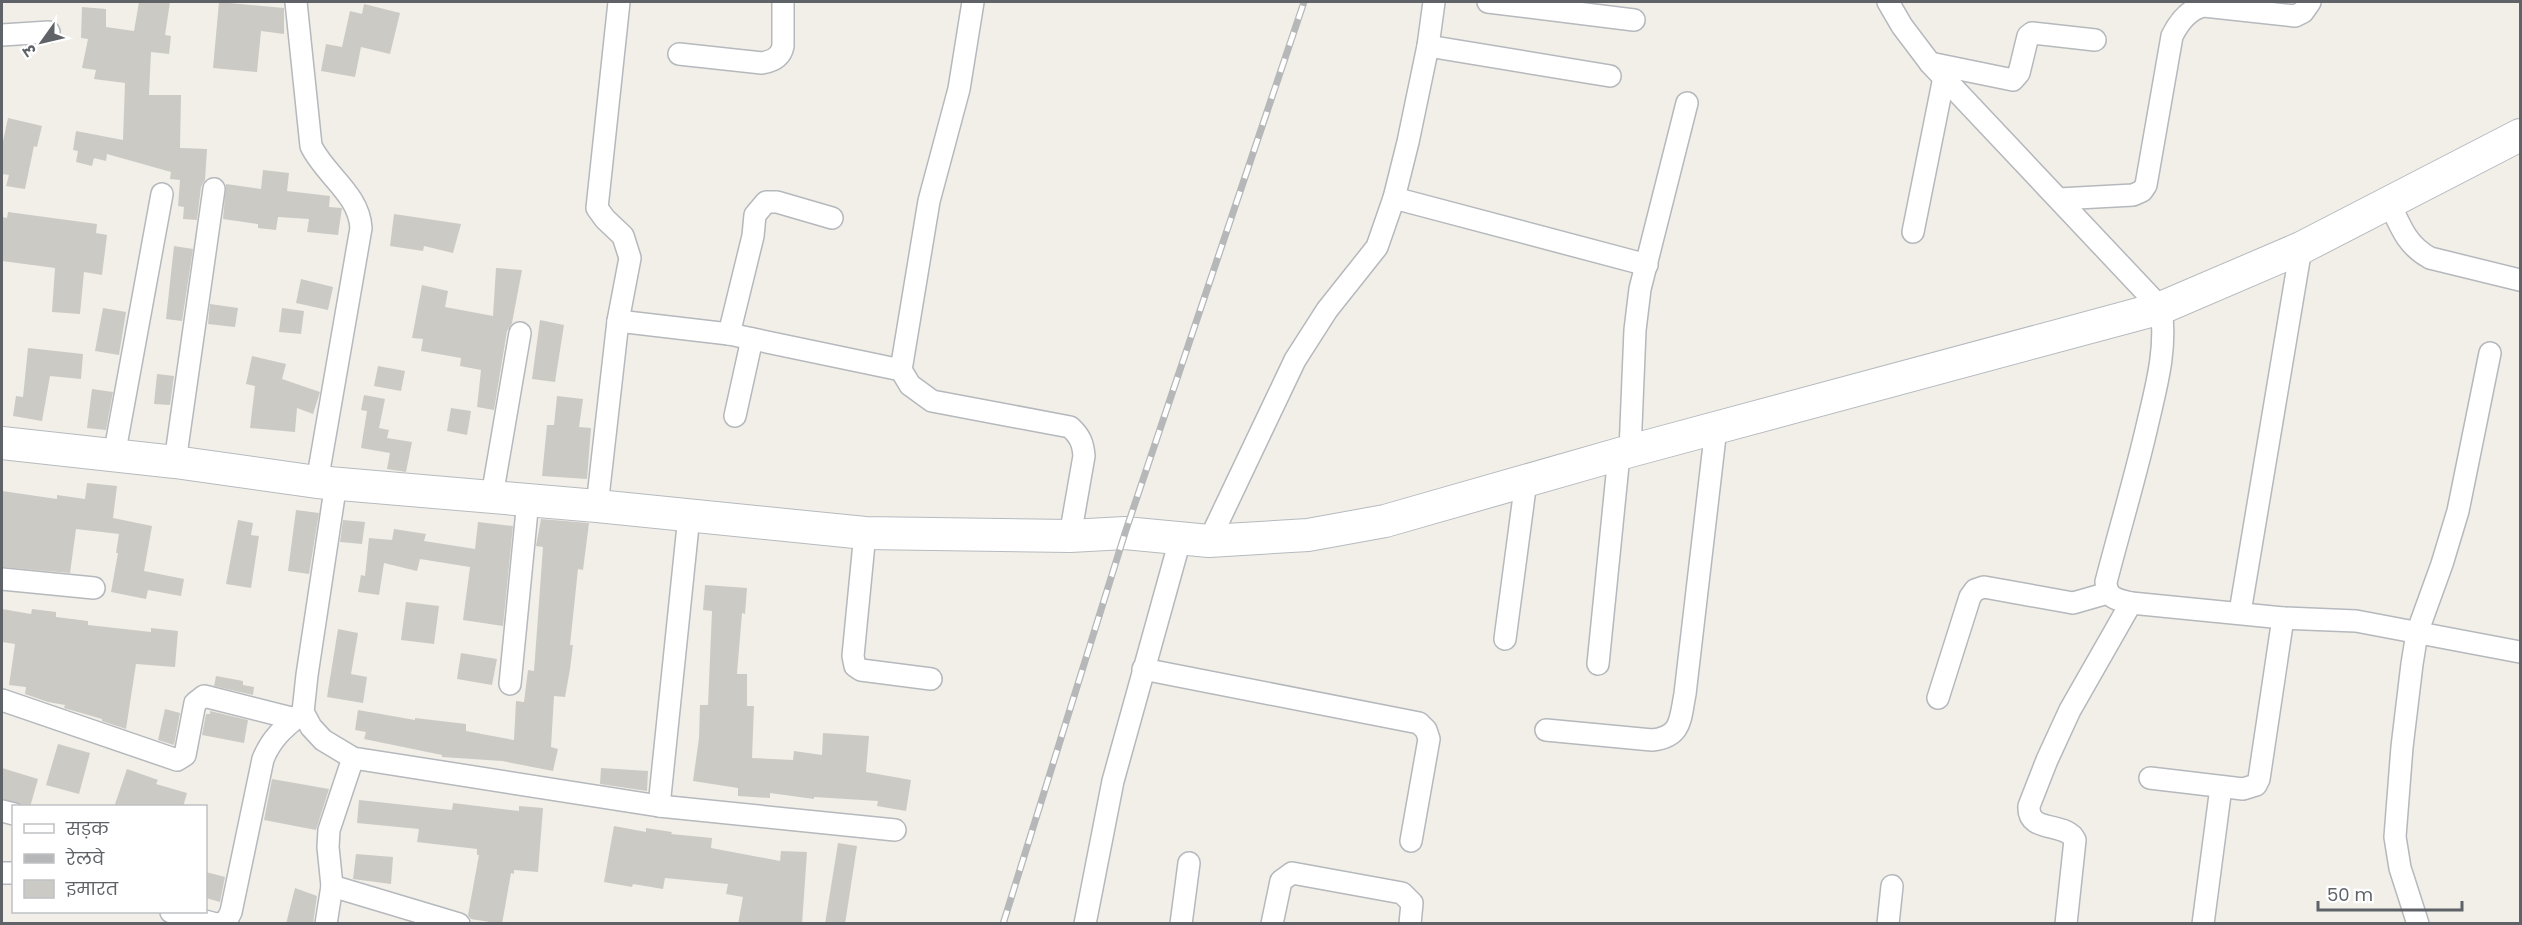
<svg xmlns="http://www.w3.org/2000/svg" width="2522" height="925" font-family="Poppins,'Noto Sans Devanagari',sans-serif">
	<rect width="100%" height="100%" fill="#f1efe8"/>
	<g fill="#cccac5">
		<path d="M139,2H170L165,35L171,36L169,54L151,52L149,95H181L180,148L207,149L205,180L201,187L197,220L183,219L184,207L178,206L180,180L170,179L171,172L107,154L106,161L94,158L92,166L76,162L78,151L73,150L76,131L123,140L125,83L94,79L96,70L82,68L88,39L81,38L82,7L106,9V27L134,31Z"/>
		<path d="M219,2L284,8V34L261,31L257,72L213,68Z"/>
		<path d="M364,4L400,13L390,54L361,47L355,77L321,71L326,44L342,47L350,11L362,14Z"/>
		<path d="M8,118L42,126L37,147L34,146L25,189L6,186L9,175L2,174V146Z"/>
		<path d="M263,170L289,173L287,191L330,196L329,207L342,208L338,235L307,232L309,219L278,217L276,230L258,228V224L223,219L226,184L261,189Z"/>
		<path d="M8,212L97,224L96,233L107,235L102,275L84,272L80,314L52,312L55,268L2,261V217L7,218Z"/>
		<path d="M394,214L461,224L453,253L424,246L423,251L390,246Z"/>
		<path d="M174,246L193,249L182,321L166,319Z"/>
		<path d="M496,268L522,270L512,323L507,331L494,410L477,407L481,370L460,366L461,358L421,351L423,339L412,338L422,285L448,291L445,307L493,316Z"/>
		<path d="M301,279L333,287L328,310L296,303Z"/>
		<path d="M210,304L238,308L235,327L208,324Z"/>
		<path d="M103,308L126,312L119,355L95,351Z"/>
		<path d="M282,308L304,311L301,334L279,332Z"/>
		<path d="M540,320L564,325L555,382L532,379Z"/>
		<path d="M28,348L83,354L81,379L50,376L42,421L13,416L16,396L23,397Z"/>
		<path d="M252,356L286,364L282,379L320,392L313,414L297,408L295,432L250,428L255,386L246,384Z"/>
		<path d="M378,366L405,371L401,391L374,386Z"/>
		<path d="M157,374L174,376L170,405L154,404Z"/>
		<path d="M92,389L113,392L106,430L87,428Z"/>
		<path d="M364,395L385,399L379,428L389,430L387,438L412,442L406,472L387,469L390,453L361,448L367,411L361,410Z"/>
		<path d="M557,396L583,399L579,427L591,428L587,479L542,476L547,425H554Z"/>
		<path d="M451,408L471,411L467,435L447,431Z"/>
		<path d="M87,483L117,486L113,518L152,526L144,571L184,579L181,596L148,590L146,599L111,592L118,553H116L119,534L76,529L70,573L2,567V491L57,499V495L85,499Z"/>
		<path d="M296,510L319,513L309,574L288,571Z"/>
		<path d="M541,519L589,523L583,570L578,569L570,645H573L570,669L565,697L554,696L551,747L558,749L553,771L502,761L442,757V755L364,739L366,732L355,730L358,710L415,720V718L466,724V731L514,740L516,701L524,702L528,670L534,671L543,547L536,546Z"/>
		<path d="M238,520L253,523L251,535L259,536L251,588L226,584Z"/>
		<path d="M343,520L365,522L362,544L340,542Z"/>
		<path d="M478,522L513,526L503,626L463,620L470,567L420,559L417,571L384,563L379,595L358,592L361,575L365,576L369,538L392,540L394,529L426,534L424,541L475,549Z"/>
		<path d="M705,585L747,588L745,614L742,613L737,674H747V706H754L752,758L793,760L794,751L822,755L823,733L869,736L866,772L911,780L906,811L877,806L878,801L814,797V799L770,793V798L738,796V788L693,781L699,738L700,705H708L712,611L703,610Z"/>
		<path d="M406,602L439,606L434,644L401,640Z"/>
		<path d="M2,609L31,614L32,609L56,612V617L88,621V625L151,632V628L178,631L175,667L136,664L126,729L102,721V719L64,708L65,705L48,702L25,694L26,687L9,685L15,644L2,642Z"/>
		<path d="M338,629L358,633L351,674L367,677L363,703L327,697Z"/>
		<path d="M461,653L497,659L492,685L457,679Z"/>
		<path d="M216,676L243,681V685L254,687L253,695L214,686Z"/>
		<path d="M165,709L180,713L174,745L158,740Z"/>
		<path d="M210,711L248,720L244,743L202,735L206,714H210Z"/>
		<path d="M58,744L90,753L79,794L46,785Z"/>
		<path d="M2,768L38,779L30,807L2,799Z"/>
		<path d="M601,768L648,771L647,791L600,784Z"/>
		<path d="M127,769L158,780L156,784L187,793L183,807H114Z"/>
		<path d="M272,779L329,789L316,830L264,820Z"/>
		<path d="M359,800L452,810L453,803L519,811V806L543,808L538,872L514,870V874L511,873L502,924L471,919L468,915L479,855H477V849L417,842L419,829L357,823Z"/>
		<path d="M614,826L646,832V828L672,832L671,834L712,838L711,848L780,861L781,851L807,852L802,924H738L743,897L726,894L728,884L665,878L663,889L633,884L632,887L604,882Z"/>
		<path d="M838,843L857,846L845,924H825Z"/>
		<path d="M356,854L393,857L391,884L353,879Z"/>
		<path d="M206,872L225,877L220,902L206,898Z"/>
		<path d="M295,888L317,896L313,924H286Z"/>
	</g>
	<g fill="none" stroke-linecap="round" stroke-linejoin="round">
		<g stroke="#b5b8bc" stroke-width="24">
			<g id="minor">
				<path d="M296,2L311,146C325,175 359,194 361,228L317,482"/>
				<path d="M973,2L959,89L929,201L901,370L910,385L932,401L1070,427C1080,436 1083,443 1084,456L1070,536"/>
				<path d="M1488,2L1634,20"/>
				<path d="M1888,2L1902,26L1930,63L2161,308C2167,347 2157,384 2148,422C2136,475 2120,528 2106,582C2106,598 2118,600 2131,603L2283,618L2356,621L2520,652"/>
				<path d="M2,35L49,32"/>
				<path d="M1428,46L1610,76"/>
				<path d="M679,54L762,63C773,61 781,57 783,46V2"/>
				<path d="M1930,63L2013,80L2019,73L2028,36L2032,33L2095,40"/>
				<path d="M1394,198L1647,265"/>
				<path d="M2059,199L2133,195L2142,191L2146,185L2172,36C2179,22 2189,9 2204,6L2295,16L2303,12L2310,2"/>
				<path d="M2389,202C2400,225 2406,245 2430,258L2520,280"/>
				<path d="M1913,232L1944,77"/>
				<path d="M618,321L729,334L901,370"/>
				<path d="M729,334L753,236L755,215L766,202H777L832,218"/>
				<path d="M735,416L752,339"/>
				<path d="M1630,451L1635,330L1640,289L1687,103"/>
				<path d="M114,456L162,194"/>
				<path d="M175,462L214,189"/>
				<path d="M336,483L307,675L303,712L311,727L323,740L353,758L659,806L689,516"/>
				<path d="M492,496L520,333"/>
				<path d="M597,506L618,321L630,258L623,236L605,219L597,208L619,2"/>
				<path d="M865,533L853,656L855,666L861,670L931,679"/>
				<path d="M1209,541L1295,360L1327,310L1377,247L1394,198L1408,142L1428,46L1434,2"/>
				<path d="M2,579L94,588"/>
				<path d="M2240,612L2301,248"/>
				<path d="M1505,639L1526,481"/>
				<path d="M1598,664L1619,455"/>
				<path d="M1143,669L1419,723L1426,730L1429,739L1411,841"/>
				<path d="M510,684L528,500"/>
				<path d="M1938,698L1970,597L1975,590L1984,587L2073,603L2108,593"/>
				<path d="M2,700L177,760L185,755L195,703L204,696L295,719"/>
				<path d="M1546,730L1652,740C1682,737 1680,719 1685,694L1716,428"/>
				<path d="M2150,778L2243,789L2256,785L2259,779L2283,618"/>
				<path d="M659,806L895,830"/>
				<path d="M2,811L14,814"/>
				<path d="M2,873H14"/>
				<path d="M332,886L459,924"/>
				<path d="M171,912L216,924"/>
				<path d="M220,924L227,920L231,912L263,759C272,737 285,727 303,712"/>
				<path d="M326,924L332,886L328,847L329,830L353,758"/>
				<path d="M1085,924L1113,781L1180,540"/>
				<path d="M1181,924L1189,863"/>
				<path d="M1272,924L1281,881L1292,873L1402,893L1412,903L1410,924"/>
				<path d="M1888,924L1892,886"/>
				<path d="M2066,924L2075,840C2066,821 2027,834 2029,806L2047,760L2070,710L2131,603"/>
				<path d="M2203,924L2221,787"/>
				<path d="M2418,924L2400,868L2395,837L2402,747L2412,664L2417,633L2442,564L2458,511L2490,353"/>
			</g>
		</g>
		<g stroke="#b6babf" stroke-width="34">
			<path id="secondary" d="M2,443L175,462L317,482L597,506L865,533L1070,536L1125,533L1209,541L1308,535L1385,521L1630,451L2161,308L2301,248L2520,135"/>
		</g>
		<use href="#minor" stroke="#fff" stroke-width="21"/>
		<use href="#secondary" stroke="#fff" stroke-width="32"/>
		<g stroke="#b6b7b8" stroke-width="7">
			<path id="rail" d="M1003,924L1125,533L1304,2"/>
		</g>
		<use href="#rail" stroke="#fff" stroke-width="4.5" stroke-dasharray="14" stroke-linecap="butt"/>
	</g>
	<rect width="2522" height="925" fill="none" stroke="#5f6368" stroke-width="6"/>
	<rect x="12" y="805" width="195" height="108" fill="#ffffff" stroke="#bfc1c3" stroke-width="1.5"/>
	<rect x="24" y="824" width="30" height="9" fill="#ffffff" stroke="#bfc1c3" stroke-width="1.5"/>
	<text x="66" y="835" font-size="18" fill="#5f6368">सड़क</text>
	<rect x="24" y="854" width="30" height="9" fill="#b6b7b8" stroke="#bfc1c3" stroke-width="1.5"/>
	<text x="66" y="865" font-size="18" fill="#5f6368">रेलवे</text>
	<rect x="24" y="880" width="30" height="18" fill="#cccac5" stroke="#bfc1c3" stroke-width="1.5"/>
	<text x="66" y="895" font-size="18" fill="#5f6368">इमारत</text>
	<g transform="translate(42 42) rotate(236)" stroke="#ffffff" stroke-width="4.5" paint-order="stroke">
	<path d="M0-4.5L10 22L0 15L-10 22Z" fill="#5f6368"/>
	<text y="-9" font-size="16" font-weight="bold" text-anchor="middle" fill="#5f6368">उ</text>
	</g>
	<path d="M2318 901v9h144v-9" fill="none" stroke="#5f6368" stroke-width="3"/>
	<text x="2327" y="901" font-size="18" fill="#5f6368" stroke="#ffffff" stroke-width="4.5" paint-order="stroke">50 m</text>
</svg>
